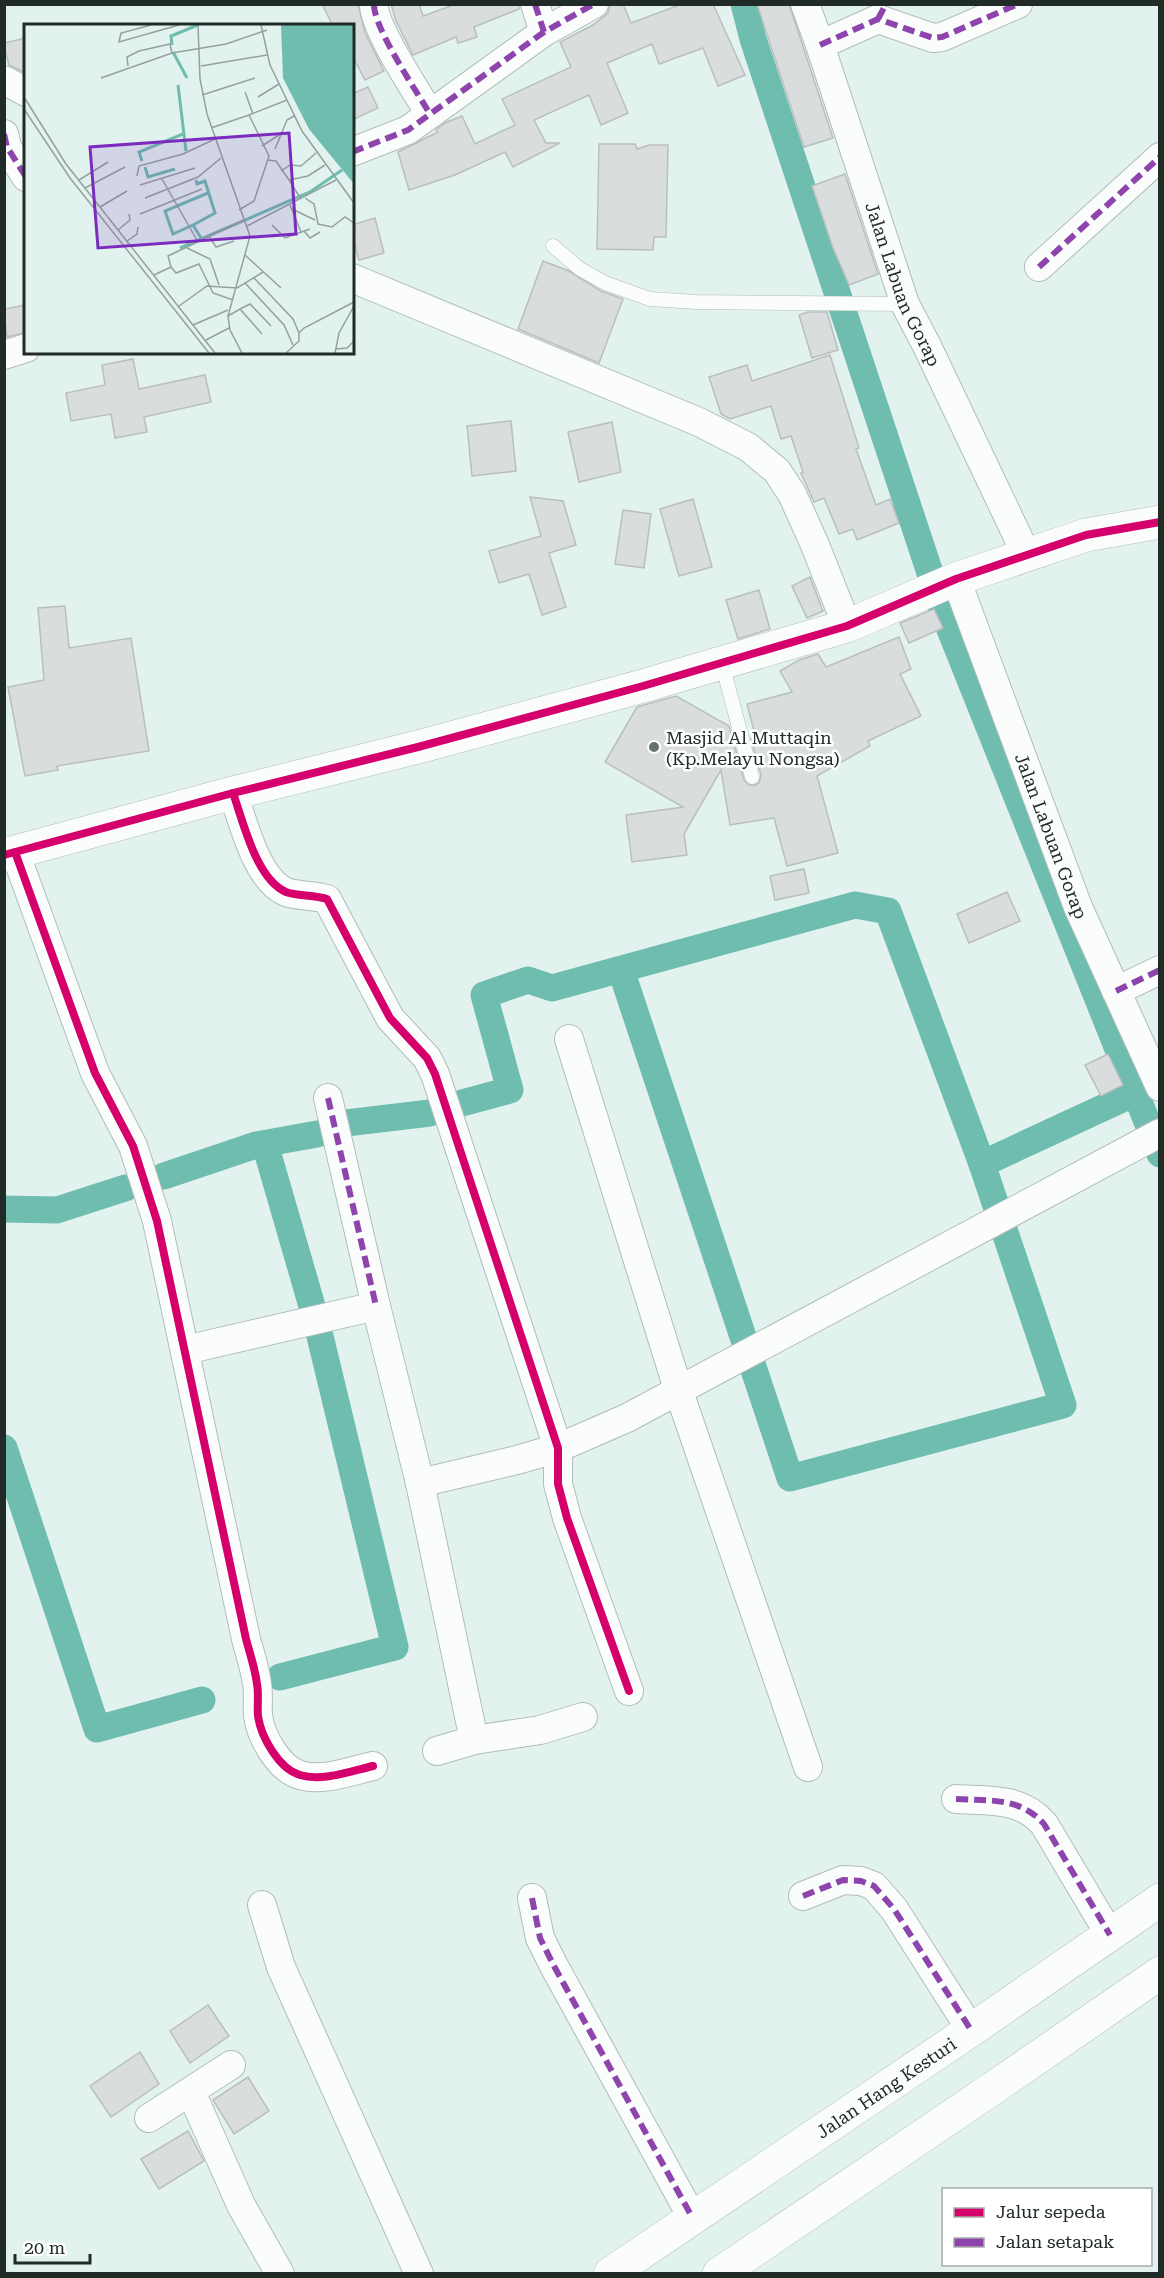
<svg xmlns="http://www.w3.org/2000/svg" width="1164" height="2278" font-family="'Roboto Serif',serif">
	<rect width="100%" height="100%" fill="#e2f2ee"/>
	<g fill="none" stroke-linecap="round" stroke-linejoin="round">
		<g stroke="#6ebdae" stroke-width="27">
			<path d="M744,4L753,39L943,612L1160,1154"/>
			<path d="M621,970L790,1478L1063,1405L982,1164"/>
			<path d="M462,1103L510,1090L484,995L528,980L552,988L855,905L888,911L982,1164L1135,1093"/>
			<path d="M346,1123L430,1113"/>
			<path d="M265,1144L312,1306"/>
			<path d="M164,1176L256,1145L317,1134"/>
			<path d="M4,1209L57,1210L125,1188"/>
			<path d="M4,1448L97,1729L202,1700"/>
			<path d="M280,1677L395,1647L319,1332"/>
		</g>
	</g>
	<g fill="#d9ddde" stroke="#babebf" stroke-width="1.5">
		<path d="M322,4H358L365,33L384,71L365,80L352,55V26H333Z"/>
		<path d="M391,4H419L423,16L456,4H519V9L474,27L477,37L458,43L456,37L413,55L396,21Z"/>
		<path d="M610,4H623L631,23L682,4H713L745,75L718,86L703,48L659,64L652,44L607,63L628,113L601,125L589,95L534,120L546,143H560L513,167L505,152L455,175L409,190L398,152L438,132L436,130L445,123L462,116L475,144L515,125L502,99L571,67L560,42L593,25L608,13Z"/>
		<path d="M757,4H789L833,138L804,147Z"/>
		<path d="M26,38V73L9,65L4,46V43Z"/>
		<path d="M368,87L378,108L352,120V94Z"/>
		<path d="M599,144H635L637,149L649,145H668L666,237H654L653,250L597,249Z"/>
		<path d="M845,174L878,274L849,285L833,248L812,186Z"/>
		<path d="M375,218L384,253L359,260L352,235V225Z"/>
		<path d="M543,261L569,271L601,291L623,299L599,363L518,329Z"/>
		<path d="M26,305V332L7,337L4,309Z"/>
		<path d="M808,312H827L838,350L812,358L799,315Z"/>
		<path d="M830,355L859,448L856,449L876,505L890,499L899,523L857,540L853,529L839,534L824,498L814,502L801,473L803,472L791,436L781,439L771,406L730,419L721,414L709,377L747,365L752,381Z"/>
		<path d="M133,359L139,389L205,375L211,402L144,417L147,432L115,438L111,414L71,421L66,393L105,385L102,365Z"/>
		<path d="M511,421L516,471L472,476L467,426Z"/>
		<path d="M612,422L621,472L579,482L568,432Z"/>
		<path d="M530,497L563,501L576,545L549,553L566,607L542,615L529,574L499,583L489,551L541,536Z"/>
		<path d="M693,499L712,567L679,576L660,509Z"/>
		<path d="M623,510L651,514L644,568L615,564Z"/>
		<path d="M810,577L823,611L807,618L792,586Z"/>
		<path d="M759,590L770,629L738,639L726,600Z"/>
		<path d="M65,606L69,648L131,638L149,751L57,766L58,770L25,776L8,687L44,680L38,608Z"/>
		<path d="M934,609L943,628L909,643L900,623Z"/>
		<path d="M899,637L911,669L900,674L921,716L868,741L870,746L817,776L838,853L787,866L774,818L730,825L721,770L684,834L687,855L632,862L626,815L683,807L605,762L637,707L676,696L729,726L744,780L749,785H755L759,783L761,775L751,739L757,742L747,704L792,692L780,671L799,660L818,654L826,667Z"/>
		<path d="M804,869L809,893L775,900L770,876Z"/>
		<path d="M1007,892L1020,921L969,943L957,914Z"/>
		<path d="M1108,1054L1123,1085L1101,1096L1085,1065Z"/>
		<path d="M208,2005L229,2036L190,2063L170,2031Z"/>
		<path d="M140,2052L159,2084L111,2117L90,2086Z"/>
		<path d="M248,2077L269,2111L234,2134L213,2100Z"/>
		<path d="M188,2131L204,2161L159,2189L141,2159Z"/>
	</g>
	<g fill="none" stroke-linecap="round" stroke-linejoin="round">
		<g stroke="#b0bdb9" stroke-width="15">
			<g id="service">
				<path d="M553,246L580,269L605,283L650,299L696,302L905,304"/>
				<path d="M722,663L752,777"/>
			</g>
		</g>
		<g stroke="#b0bdb9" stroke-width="30">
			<g id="minor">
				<path d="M374,4C373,27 417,92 430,114"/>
				<path d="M535,4L544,32L594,4"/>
				<path id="s1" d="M805,4L820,45L905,304L927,346L1026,554"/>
				<path d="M820,45L878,19L933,38L942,37L1018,4"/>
				<path d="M4,80L26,92"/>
				<path d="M4,134L7,147L26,177"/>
				<path d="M352,152L408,130L544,32"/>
				<path d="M1039,267L1160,157"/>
				<path d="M352,278L699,422L748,447L777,471L792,494L815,545L847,626"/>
				<path d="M4,355L26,348"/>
				<path id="s2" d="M956,579L1078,907L1160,1087"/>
				<path d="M233,793C243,821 256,879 286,892C296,896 314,895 327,899L390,1018L427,1058L435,1074L558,1448V1484L567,1518L629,1691"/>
				<path d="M15,852L95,1073L133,1146L157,1221L246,1639C250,1654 255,1668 257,1684C259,1694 257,1705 258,1716C261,1737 279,1769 300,1775C322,1782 351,1771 373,1766"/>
				<path d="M1116,991L1160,970"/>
				<path d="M569,1039L678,1389L808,1767"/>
				<path d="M328,1098L376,1306L420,1483L474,1740"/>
				<path d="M185,1350L376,1306"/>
				<path d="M420,1483L517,1460L558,1448L627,1418L1160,1133"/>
				<path d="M437,1751L474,1740L540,1730L583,1717"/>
				<path d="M956,1799C990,1801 1020,1797 1044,1824L1110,1935"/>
				<path d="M803,1896L843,1880L861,1881L874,1886L894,1909L971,2030"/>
				<path d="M532,1898L540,1938L554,1966L692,2217"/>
				<path d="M262,1905L281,1967L419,2274"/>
				<path d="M191,2092L241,2205L280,2274"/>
				<path d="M149,2118L231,2065"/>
			</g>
		</g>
		<g stroke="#b0bdb9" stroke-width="34">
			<path id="tertiary" d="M4,855L233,793L418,747L643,686L847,626L956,579L1086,535L1160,522"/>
		</g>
		<g stroke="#b0bdb9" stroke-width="34">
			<g id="secondary">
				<path id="s3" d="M610,2274L971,2030L1160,1900"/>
				<path d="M719,2274L1002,2082L1160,1973"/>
			</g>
		</g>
		<use href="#service" stroke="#fbfdfc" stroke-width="14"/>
		<use href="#minor" stroke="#fbfdfc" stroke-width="28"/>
		<use href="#tertiary" stroke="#fbfdfc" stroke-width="33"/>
		<use href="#secondary" stroke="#fbfdfc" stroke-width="33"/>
		<g stroke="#8e44ad" stroke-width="6" stroke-dasharray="12 6" stroke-linecap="butt">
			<path d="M374,4C373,27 417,92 430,114"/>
			<path d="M535,4L544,32L594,4"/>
			<path d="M878,19L886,4"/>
			<path d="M820,45L878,19L933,38L942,37L1018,4"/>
			<path d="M4,134L7,147L26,177"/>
			<path d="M352,152L408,130L544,32"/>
			<path d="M1039,267L1160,157"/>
			<path d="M1116,991L1160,970"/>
			<path d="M328,1098L376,1306"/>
			<path d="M956,1799C990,1801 1020,1797 1044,1824L1110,1935"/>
			<path d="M803,1896L843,1880L861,1881L874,1886L894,1909L971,2030"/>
			<path d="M532,1898L540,1938L554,1966L692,2217"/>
		</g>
		<g stroke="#fff" stroke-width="11">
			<g id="cycleway">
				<path d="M233,793C243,821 256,879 286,892C296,896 314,895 327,899L390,1018L427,1058L435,1074L558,1448V1484L567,1518L629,1691"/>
				<path d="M15,852L95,1073L133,1146L157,1221L246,1639C250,1654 255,1668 257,1684C259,1694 257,1705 258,1716C261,1737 279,1769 300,1775C322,1782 351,1771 373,1766"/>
				<path d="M4,855L233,793L418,747L643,686L847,626L956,579L1086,535L1160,522"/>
			</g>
		</g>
		<use href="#cycleway" stroke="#d6006c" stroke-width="8"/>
	</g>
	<circle fill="#64716d" stroke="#fff" stroke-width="2" cx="654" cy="747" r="6"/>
	<g text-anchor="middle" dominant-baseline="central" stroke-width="5" stroke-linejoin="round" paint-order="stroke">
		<g font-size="18" fill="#202b28" stroke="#fff">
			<text stroke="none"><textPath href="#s1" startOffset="297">Jalan Labuan Gorap</textPath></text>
			<text stroke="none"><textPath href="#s2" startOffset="274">Jalan Labuan Gorap</textPath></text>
			<text stroke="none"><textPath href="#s3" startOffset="333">Jalan Hang Kesturi</textPath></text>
		</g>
		<g font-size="18" fill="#202b28" stroke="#fff" text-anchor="start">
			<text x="666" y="737">Masjid Al Muttaqin<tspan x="666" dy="21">(Kp.Melayu Nongsa)</tspan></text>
		</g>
	</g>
	<g transform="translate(24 24)">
		<rect width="330" height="330" fill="#e2f2ee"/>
		<path d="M257,1H330V160L285,105L259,54Z" fill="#6ebdae"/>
		<path fill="none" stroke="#6ebdae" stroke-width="3" d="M148,21L147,12L174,1M149,28L163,54M154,61L162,127M118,137L115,128L159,110M121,143L124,153L151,145M172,156L173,160L181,157L191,189L169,201L177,214M169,201L149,210L141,187L184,169M156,224L286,168L318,146"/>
		<path fill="none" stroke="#94a29f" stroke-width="1.5" d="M127,1L97,9L95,18L155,1M174,1L176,55L183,90L226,212L204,292L206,306L218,329M237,1L246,41L278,107L330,179M104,42L103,33L115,27L146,20L148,29M177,42L243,31M77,54L148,29L202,20L243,6M221,68L229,90M178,71L231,54M0,73L42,140L191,329M234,73L255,60M0,85L46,154L185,329M187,104L225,91M238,122L258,109M251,125L263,96L270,92M244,136L252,137L265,156M257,147L266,141L277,142L292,129M113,152L115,142L159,130L191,115M138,155L174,218M55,156L84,138M116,161L171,144M61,164L101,143M121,174L174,153L197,134M281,174L290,180L294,200L308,203L321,193L330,199M277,175L265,156L284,152L301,141M266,181L277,208M76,183L103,167M268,185L291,196M215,186L230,177L245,132L225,91L263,76M116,190L178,165M248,201L261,214L286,205M223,202L312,156M94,206L106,196L105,190M280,207L286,214L296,208M185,212L192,223L210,217M103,217L113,210L114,203M163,224L186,235L195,261M221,231L257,264M147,243L152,249L175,240L189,269L209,276M130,251L147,243L144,232L220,196M230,254L269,295L275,309M221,259L260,301L269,321M155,282L183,262L213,264L239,248M216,285L226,280L247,302M204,292L216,285L238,310M169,301L204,286M182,316L205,304M311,325L323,324L330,317M262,329L275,317V309L280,304L330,278M311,329L315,309L330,282"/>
		<path fill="#7b2cbf" fill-opacity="0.15" stroke="#7b2cbf" stroke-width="3" d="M265,109L272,210L74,224L66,123Z"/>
		<rect width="330" height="330" fill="none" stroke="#202b28" stroke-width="3"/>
	</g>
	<rect width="1164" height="2278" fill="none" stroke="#202b28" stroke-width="12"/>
	<rect x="942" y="2188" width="210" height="78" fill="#ffffff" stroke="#a6aaa9" stroke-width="1.5"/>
	<rect x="954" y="2208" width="30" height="9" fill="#d6006c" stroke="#a6aaa9" stroke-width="1.5"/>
	<text x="996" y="2218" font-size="18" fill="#202b28">Jalur sepeda</text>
	<rect x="954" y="2238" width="30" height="9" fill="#8e44ad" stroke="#a6aaa9" stroke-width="1.5"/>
	<text x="996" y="2248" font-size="18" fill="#202b28">Jalan setapak</text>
	<path d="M15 2254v9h75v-9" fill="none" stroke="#202b28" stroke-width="3"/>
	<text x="24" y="2254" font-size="18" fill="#202b28" stroke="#ffffff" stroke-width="4.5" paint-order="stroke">20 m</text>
</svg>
